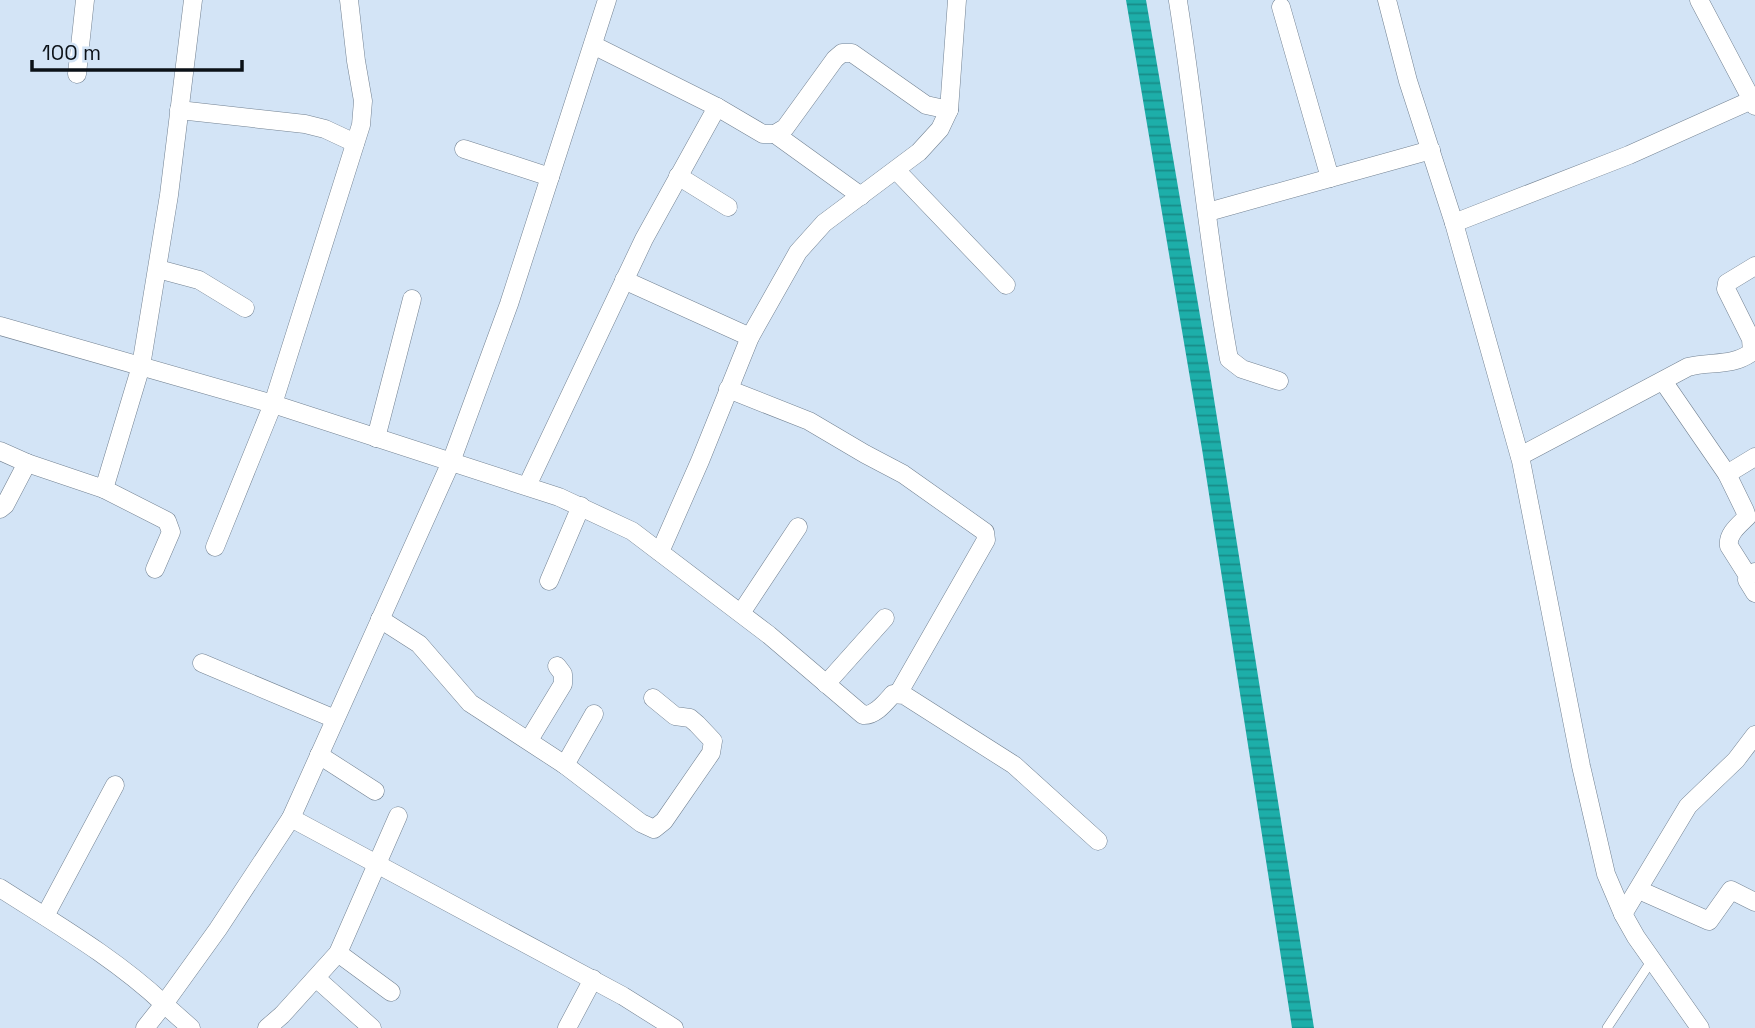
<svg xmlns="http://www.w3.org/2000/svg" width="1755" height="1028" font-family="'Space Grotesk',sans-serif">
	<defs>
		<pattern id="water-rules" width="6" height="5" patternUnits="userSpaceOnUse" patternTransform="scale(1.75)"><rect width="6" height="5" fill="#1daea9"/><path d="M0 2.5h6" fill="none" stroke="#188c89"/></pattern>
	</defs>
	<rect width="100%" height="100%" fill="#d3e4f6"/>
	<path fill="url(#water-rules)" d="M1126,0H1146L1210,374L1314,1028H1292L1202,449Z"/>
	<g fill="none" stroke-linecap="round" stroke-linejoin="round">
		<g stroke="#738292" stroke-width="10">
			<path id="lane" d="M1607,1028L1652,960"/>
		</g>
		<g stroke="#738292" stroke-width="19">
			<g id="street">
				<path d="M1387,0L1408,81L1454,223L1521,461L1581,766L1606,874L1623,914L1636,937L1700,1028"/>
				<path d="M1699,0L1755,106"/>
				<path d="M1178,1C1197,120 1207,241 1229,359L1242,369L1279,381"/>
				<path d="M1281,7L1330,178"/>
				<path d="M593,45L717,107L763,134H775L785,128L835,59L842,53H852L926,105L949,110"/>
				<path d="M77,74L85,0"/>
				<path d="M179,110L305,124L325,129L355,143"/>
				<path d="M775,134L861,196"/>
				<path d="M464,149L550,177"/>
				<path d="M896,170L1006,285"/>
				<path d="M678,176L728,207"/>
				<path d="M1208,212L1431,150"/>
				<path d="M1454,223L1629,155L1752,100"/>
				<path d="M158,269L199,280L245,308"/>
				<path d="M624,280L750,337"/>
				<path d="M0,326L273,404L559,497L632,531L769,635L863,715C875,716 885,703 893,694L904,695L1014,765L1098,841"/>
				<path d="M1663,381L1727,474L1745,511L1747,517C1739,525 1727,534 1729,546L1748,576"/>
				<path d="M728,389L809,421L865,454L903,474L985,532L986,540L898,694"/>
				<path d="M376,438L412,299"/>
				<path d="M0,451L27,463L104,489L141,366L169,195L193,0"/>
				<path d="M1520,456L1688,367C1711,361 1732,367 1752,352L1751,339L1726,289L1727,283L1755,266"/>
				<path d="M1727,474L1755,457"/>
				<path d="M527,486L644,239L717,107"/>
				<path d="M104,489L167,521L171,532L155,569"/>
				<path d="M0,509L5,505L27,463"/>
				<path d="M215,547L273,404L361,125L363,101L356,61L349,0"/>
				<path d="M660,552L700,461L750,337L798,252L824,223L919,152L940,129L949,110L957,0"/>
				<path d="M1755,572L1748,576L1747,580L1755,593"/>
				<path d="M549,581L581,506"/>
				<path d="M741,613L798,527"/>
				<path d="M380,619L419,644L470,703L565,765L641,823L654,829L664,821L711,753L713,741L697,724L690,718L675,716L653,698"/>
				<path d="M202,663L335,719"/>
				<path d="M826,684L885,618"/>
				<path d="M529,740L563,684V674L557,666"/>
				<path d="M319,755L375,791"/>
				<path d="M565,765L594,714"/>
				<path d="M291,818L623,996L674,1028"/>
				<path d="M0,888C56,924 115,958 164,1004L145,1028"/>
				<path d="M1639,890L1709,921L1731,890L1755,902"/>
				<path d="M1623,914L1688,806L1736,760L1755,735"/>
				<path d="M45,916L115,785"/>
				<path d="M338,953L391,992"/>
				<path d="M317,979L372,1028"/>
				<path d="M191,1028L164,1004L218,929L291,818L451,462L509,304L607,0"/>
				<path d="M267,1028L282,1015L338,953L398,816"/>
				<path d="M567,1028L593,979"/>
			</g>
		</g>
		<use href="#lane" stroke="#fff" stroke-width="9"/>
		<use href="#street" stroke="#fff" stroke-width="18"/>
	</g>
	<path d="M32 60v10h210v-10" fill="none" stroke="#0b1117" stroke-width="3.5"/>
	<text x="42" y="60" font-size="21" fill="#0b1117" stroke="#d3e4f6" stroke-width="5" paint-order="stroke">100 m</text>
</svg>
